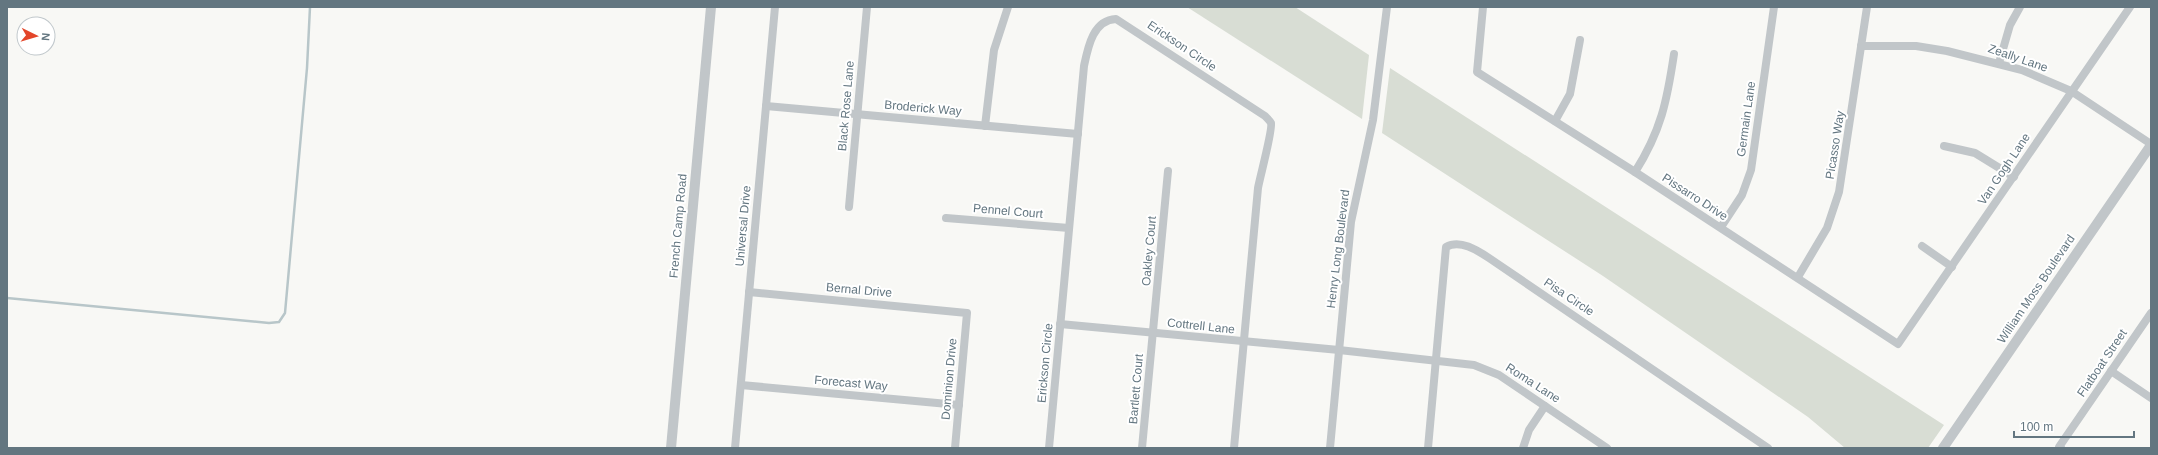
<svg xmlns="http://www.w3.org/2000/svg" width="2158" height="455" font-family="Arial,sans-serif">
	<rect width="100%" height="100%" fill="#f8f8f5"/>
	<g fill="#d8ddd4">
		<path d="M1187,7H1295L1369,55L1362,119Z"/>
		<path d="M1390,68L1944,425L1928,448H1845L1808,417L1603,276L1382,133Z"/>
	</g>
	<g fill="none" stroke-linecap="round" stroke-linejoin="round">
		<path stroke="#b8c6c9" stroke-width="2.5" d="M7,298L269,323L279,322L285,313L307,68L310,7"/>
		<g stroke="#c1c6c9" stroke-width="8">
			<path d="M1483,7L1477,72L1635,172L1898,344L2130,7"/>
			<path d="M1861,46H1916L1947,51L2022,70L2071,91L2151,144"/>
			<path d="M1999,63L2010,25L2020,7"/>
			<path d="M766,106L1078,134"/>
			<path d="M1555,121L1570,94L1580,40"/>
			<path d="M985,126L994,50L1008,7"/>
			<path d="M1944,146L1975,153L2014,177"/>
			<path d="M1635,172C1661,131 1667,101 1674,54"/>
			<path d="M849,207L867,7"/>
			<path d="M946,218L1069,228"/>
			<path d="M1721,227L1742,195L1751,170L1774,7"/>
			<path d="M1922,246L1952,267"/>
			<path d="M1798,277L1827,228L1839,192L1867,7"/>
			<path d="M749,292L967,313L955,448"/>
			<path d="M1060,324L1339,350L1474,365L1499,375L1607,448"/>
			<path d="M2111,371L2151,398"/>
			<path d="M741,385L959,405"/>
			<path d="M735,448L775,7"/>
			<path d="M1049,448L1084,66C1088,47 1093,20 1116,19L1265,116C1267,118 1270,121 1271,123C1273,129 1260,177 1258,188L1234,448"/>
			<path d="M1142,448L1168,171"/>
			<path d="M1330,448L1351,222L1373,120L1387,7"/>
			<path d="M1428,448L1446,247C1460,239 1477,250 1489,258L1768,448"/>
			<path d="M1523,448L1529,430L1545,406"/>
			<path d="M2061,448L2059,447L2151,313"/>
		</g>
		<g stroke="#c1c6c9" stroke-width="10">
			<path d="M671,448L711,7"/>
			<path d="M1943,448L2151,145"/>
		</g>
	</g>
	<g text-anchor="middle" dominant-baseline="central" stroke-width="4" stroke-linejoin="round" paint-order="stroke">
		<g font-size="12" fill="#637680" stroke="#fff">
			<text transform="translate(1182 46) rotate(34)">Erickson Circle</text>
			<text transform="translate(2018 58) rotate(19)">Zeally Lane</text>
			<text transform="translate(846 106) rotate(-85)">Black Rose Lane</text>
			<text transform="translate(923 108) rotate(5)">Broderick Way</text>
			<text transform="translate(1746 119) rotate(-82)">Germain Lane</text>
			<text transform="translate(1835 145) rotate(-81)">Picasso Way</text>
			<text transform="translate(2004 169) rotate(-56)">Van Gogh Lane</text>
			<text transform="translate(1695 197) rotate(33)">Pissarro Drive</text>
			<text transform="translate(1008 211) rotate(5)">Pennel Court</text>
			<text transform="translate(678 226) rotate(-85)">French Camp Road</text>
			<text transform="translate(743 226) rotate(-85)">Universal Drive</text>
			<text transform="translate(1338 249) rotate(-83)">Henry Long Boulevard</text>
			<text transform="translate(1149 251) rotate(-85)">Oakley Court</text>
			<text transform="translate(2036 289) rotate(-56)">William Moss Boulevard</text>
			<text transform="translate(859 290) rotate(5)">Bernal Drive</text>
			<text transform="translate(1569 297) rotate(34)">Pisa Circle</text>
			<text transform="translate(1201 326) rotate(6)">Cottrell Lane</text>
			<text transform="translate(1045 363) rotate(-85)">Erickson Circle</text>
			<text transform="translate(2102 363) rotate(-56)">Flatboat Street</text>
			<text transform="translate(949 379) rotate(-85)">Dominion Drive</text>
			<text transform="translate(851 383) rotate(5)">Forecast Way</text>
			<text transform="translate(1533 383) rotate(33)">Roma Lane</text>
			<text transform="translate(1136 389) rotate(-85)">Bartlett Court</text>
		</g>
	</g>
	<rect width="2158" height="455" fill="none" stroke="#637680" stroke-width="16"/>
	<g transform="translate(36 36) rotate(95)"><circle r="19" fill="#ffffff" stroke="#c1c8cc"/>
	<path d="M0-3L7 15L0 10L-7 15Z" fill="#e3462a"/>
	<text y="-6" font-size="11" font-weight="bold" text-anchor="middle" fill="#637680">N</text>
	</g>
	<path d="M2014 431v6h120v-6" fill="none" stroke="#637680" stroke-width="2"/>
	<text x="2020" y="431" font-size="12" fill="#637680" stroke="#ffffff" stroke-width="3" paint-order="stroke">100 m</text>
</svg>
